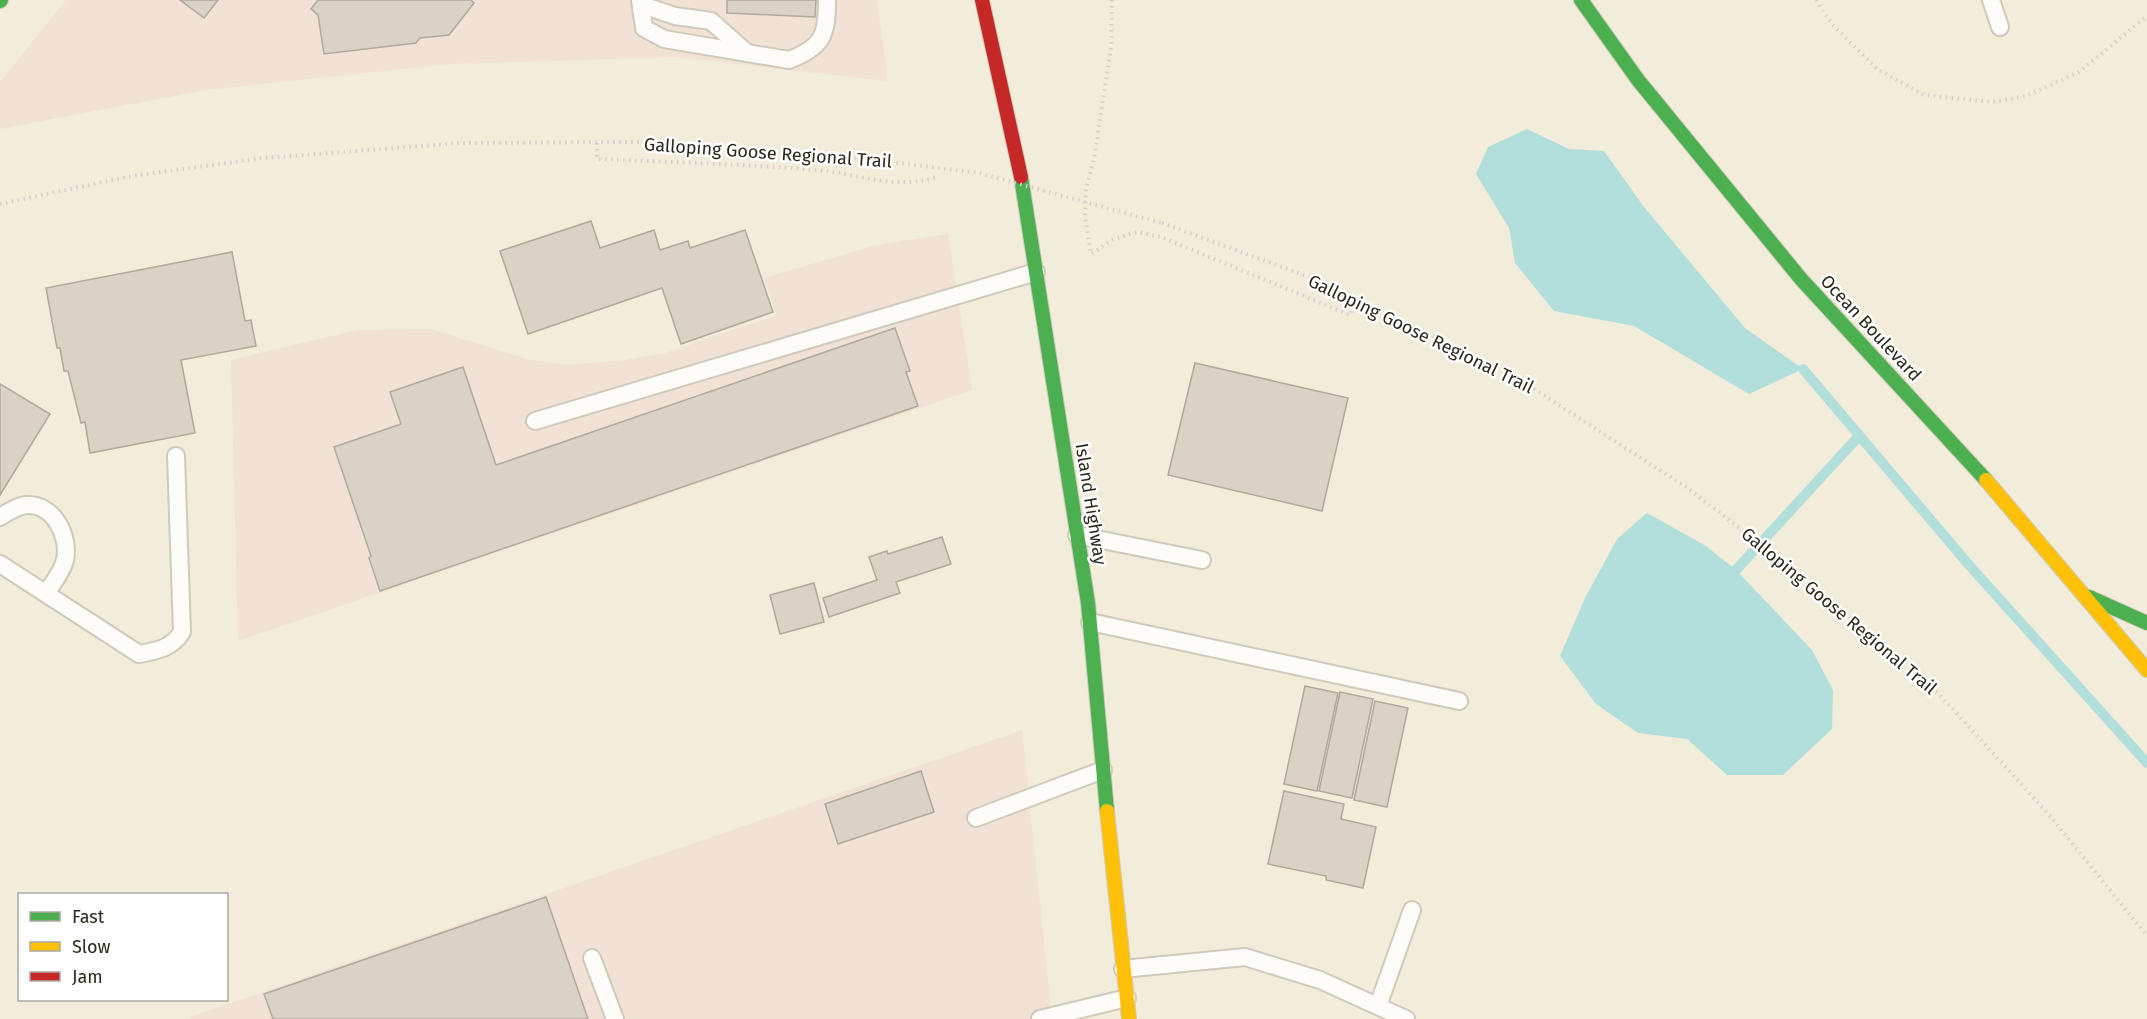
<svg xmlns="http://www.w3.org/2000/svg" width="2147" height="1019" font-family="'Fira Sans',sans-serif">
	<rect width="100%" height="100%" fill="#f2ecda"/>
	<g fill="#f2e2d5">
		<path d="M66,0H877L888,81L677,57L449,64L206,90L0,129V82Z"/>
		<path d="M948,234L972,390L238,641L231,360L357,330L431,329L530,360L567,365L625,360L665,353L777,315L764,278L877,245Z"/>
		<path d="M1022,730L1052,1019H191L190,1017Z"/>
	</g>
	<g fill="#b2dfdb">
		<path d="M1527,129L1569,149L1604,151L1644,207L1745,328L1803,369L1749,394L1634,326L1554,311L1515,263L1509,228L1476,174L1488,147Z"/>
		<path d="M1647,513L1706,546L1736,570L1812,650L1833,690L1832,729L1783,775H1727L1687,739L1638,733L1596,704L1560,656L1585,598L1617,539Z"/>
	</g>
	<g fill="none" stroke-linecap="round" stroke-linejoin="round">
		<g stroke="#b2dfdb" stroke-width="10">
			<path d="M1803,369L1969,565L2147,763"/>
			<path d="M1736,570L1859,436"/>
		</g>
	</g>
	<g fill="#dad2c5" stroke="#b0a99c" stroke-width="1.5">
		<path d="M180,0H218L204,18Z"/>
		<path d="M318,0H471L474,3L449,35L420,38L416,43L324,54L318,15L311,9Z"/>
		<path d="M727,0H816L815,17L727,13Z"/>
		<path d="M591,221L600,248L654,230L660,250L688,241L690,248L745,230L773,312L681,344L662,288L528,334L500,251Z"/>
		<path d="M232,252L245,321L251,320L256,346L181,360L195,433L90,453L85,422L81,423L68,371H64L60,348H57L46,288Z"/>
		<path d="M895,328L910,371L906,372L918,406L380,591L369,558L371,556L334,447L401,424L390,392L463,367L496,465Z"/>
		<path d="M1195,363L1348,398L1322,511L1168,475Z"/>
		<path d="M0,384L50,414L0,495Z"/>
		<path d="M942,537L951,564L896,582L900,593L829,617L823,598L877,580L869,557L887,551L888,554Z"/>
		<path d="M814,583L824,622L780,634L770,595Z"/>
		<path d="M1305,686L1338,693L1317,791L1284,784Z"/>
		<path d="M1340,692L1373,699L1352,798L1319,791Z"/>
		<path d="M1375,701L1408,708L1387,807L1354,800Z"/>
		<path d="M921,771L934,812L838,844L825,804Z"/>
		<path d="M1284,791L1344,804L1341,819L1376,827L1363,888L1326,880V876L1268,864Z"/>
		<path d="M546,897L588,1019H273L264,994Z"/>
	</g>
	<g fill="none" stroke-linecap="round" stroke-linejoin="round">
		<g stroke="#cfcabb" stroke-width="20">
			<g id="lane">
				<path d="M640,0L644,28L664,39L789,60C823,47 827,35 827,0"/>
				<path d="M1991,0L2000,27"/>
				<path d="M642,5L675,16L711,21L746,52"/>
				<path d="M535,421L1036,272"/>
				<path d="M0,517C8,512 17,506 26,505C54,503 70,537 65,560C62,572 53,583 46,593"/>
				<path d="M1077,535L1202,560"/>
				<path d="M0,564L139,654C157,651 172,648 182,632L176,456"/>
				<path d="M1090,622L1459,701"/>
				<path d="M976,818L1103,770"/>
				<path d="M592,958L615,1019"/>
				<path d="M1123,969L1245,957L1320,980L1406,1019"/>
				<path d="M1378,1006L1412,910"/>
				<path d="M1040,1019L1127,998"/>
			</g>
		</g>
		<g stroke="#cfcabb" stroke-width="16">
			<g id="fast">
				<path d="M1581,0L1638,80L1801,279L1986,480"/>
				<path d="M0,1L1,0"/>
				<path d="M1021,177L1088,603L1107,811"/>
				<path d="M2089,597L2147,623"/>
			</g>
		</g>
		<g stroke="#cfcabb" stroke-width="16">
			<g id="slow">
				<path d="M1986,480L2147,670"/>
				<path d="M1107,811L1129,1019"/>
			</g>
		</g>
		<g stroke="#cfcabb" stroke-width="16">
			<path id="jam" d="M982,0L1021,177"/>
		</g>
		<g stroke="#d3d2cc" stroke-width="4" stroke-dasharray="1.5 4.5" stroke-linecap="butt">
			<path d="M1112,0L1111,47L1094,159L1086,189L1085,216L1091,254L1114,239L1137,232L1161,237L1350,315L1358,299"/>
			<path d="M1816,0L1832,24L1877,69L1924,95L1993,102L2026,96L2079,72L2147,16"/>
			<path d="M597,143V159C670,162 743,164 816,170C859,173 893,191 937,177"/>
			<path d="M0,204L131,176L264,158L461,143L633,142L819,153"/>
			<path d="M1162,223L1331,285L1517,378L1686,487L1805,578L1940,695L2051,817L2147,936"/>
		</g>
		<use href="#lane" stroke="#fdfcf9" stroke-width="16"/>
		<use href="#fast" stroke="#4caf50" stroke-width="14"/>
		<use href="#slow" stroke="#ffc107" stroke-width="14"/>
		<use href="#jam" stroke="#c62828" stroke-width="14"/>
		<path stroke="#d3d2cc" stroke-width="4" stroke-dasharray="1.5 4.5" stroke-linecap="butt" d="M819,153L979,173L1162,223"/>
	</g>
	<g text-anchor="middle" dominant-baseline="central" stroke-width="5" stroke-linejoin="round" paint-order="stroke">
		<g font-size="18" fill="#2c281b" stroke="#fff">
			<text transform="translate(768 153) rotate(4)">Galloping Goose Regional Trail</text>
			<text transform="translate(1871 328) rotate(47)">Ocean Boulevard</text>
			<text transform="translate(1421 334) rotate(26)">Galloping Goose Regional Trail</text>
			<text transform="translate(1091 504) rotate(81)">Island Highway</text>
			<text transform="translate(1839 611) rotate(40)">Galloping Goose Regional Trail</text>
		</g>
	</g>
	<rect x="18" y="893" width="210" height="108" fill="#ffffff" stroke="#aba9a4" stroke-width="1.5"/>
	<rect x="30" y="912" width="30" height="9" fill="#4caf50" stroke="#aba9a4" stroke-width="1.5"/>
	<text x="72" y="923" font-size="18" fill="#2c281b">Fast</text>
	<rect x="30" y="942" width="30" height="9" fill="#ffc107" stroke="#aba9a4" stroke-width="1.5"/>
	<text x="72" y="953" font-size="18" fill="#2c281b">Slow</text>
	<rect x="30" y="972" width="30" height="9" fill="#c62828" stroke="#aba9a4" stroke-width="1.5"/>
	<text x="72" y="983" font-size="18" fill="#2c281b">Jam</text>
</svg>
